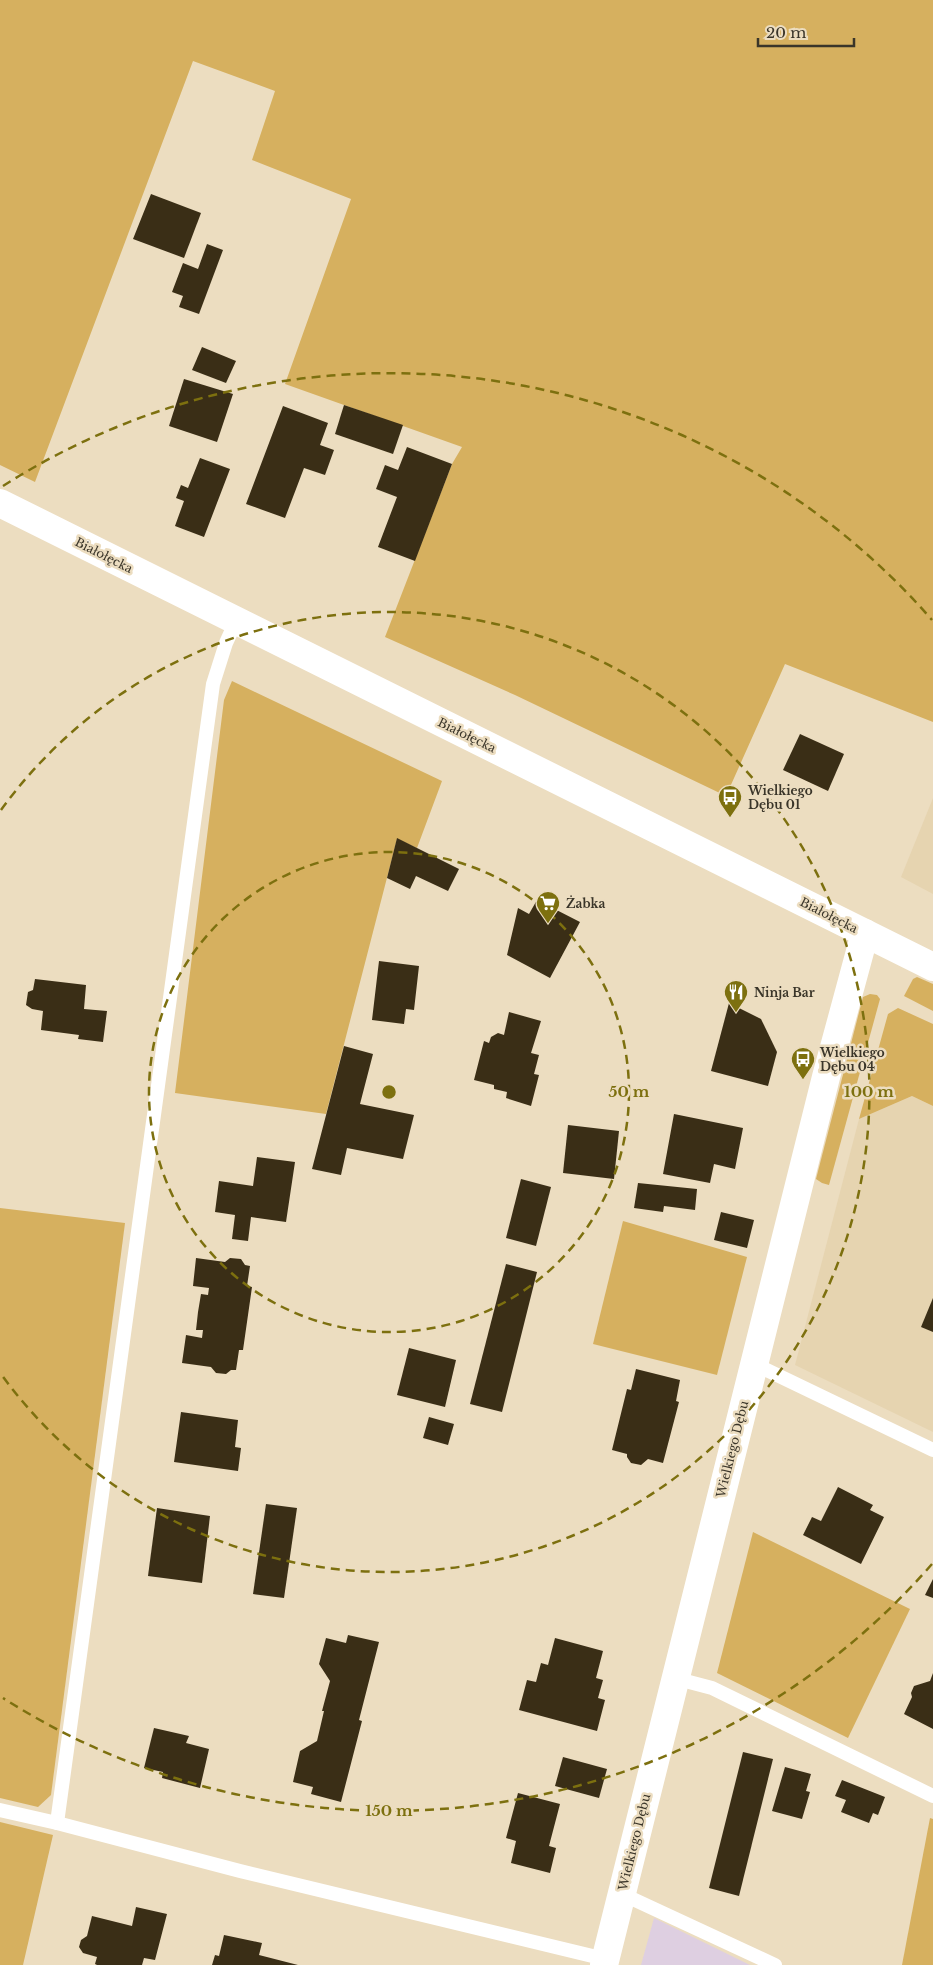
<svg xmlns="http://www.w3.org/2000/svg" width="933" height="1965" font-family="'Libre Baskerville',serif">
	<rect width="100%" height="100%" fill="#ecddc0"/>
	<path fill="#decfe1" d="M654,1918L750,1965H641Z"/>
	<g fill="#e6d4b0">
		<path d="M933,798V894L901,877Z"/>
		<path d="M912,1096L933,1106V1432L795,1365L859,1119Z"/>
	</g>
	<g fill="#d6b05f">
		<path d="M0,0H933V722L785,664L726,796L515,695L385,637L452,464L462,447L285,384L351,199L252,160L275,91L193,61L35,482L0,465Z"/>
		<path d="M232,681L442,781L417,848L397,839L326,1114L175,1093L224,700Z"/>
		<path d="M917,977L933,984V1011L904,996L913,979Z"/>
		<path d="M870,994L877,995L880,999L829,1185L822,1183L816,1179L863,997Z"/>
		<path d="M898,1008L933,1024V1106L912,1096L859,1119L888,1014Z"/>
		<path d="M0,1208L125,1223L51,1795L38,1807L0,1798Z"/>
		<path d="M623,1221L747,1257L717,1375L593,1344Z"/>
		<path d="M753,1532L910,1609L848,1738L717,1673Z"/>
		<path d="M930,1818L933,1819V1965H902Z"/>
		<path d="M0,1822L53,1835L23,1965H0Z"/>
	</g>
	<g fill="#3a2e16">
		<path d="M151,194L201,213L184,258L133,239Z"/>
		<path d="M207,244L223,250L199,314L179,307L183,296L172,292L183,263L198,269Z"/>
		<path d="M202,347L236,361L226,383L192,370Z"/>
		<path d="M184,379L233,394L217,442L169,426Z"/>
		<path d="M344,405L403,425L393,454L335,434Z"/>
		<path d="M283,406L328,423L320,445L334,450L325,475L304,468L285,518L246,504Z"/>
		<path d="M407,447L452,464L415,561L378,547L397,497L376,489L385,465L398,470Z"/>
		<path d="M200,458L230,469L204,537L175,526L184,501L176,498L181,485L188,488Z"/>
		<path d="M800,734L844,754L828,791L783,770Z"/>
		<path d="M397,838L459,869L448,891L416,876L410,889L387,878Z"/>
		<path d="M537,900L580,922L550,978L507,955L518,908L529,914Z"/>
		<path d="M379,961L419,966L414,1010L406,1009L404,1024L372,1020Z"/>
		<path d="M35,979L86,985L84,1009L107,1011L103,1042L78,1039L79,1035L41,1030L43,1011L32,1009L26,1005L28,992L33,990Z"/>
		<path d="M729,1003L761,1019L777,1052L768,1086L711,1071Z"/>
		<path d="M509,1012L541,1021L531,1053L539,1055L534,1074L539,1075L531,1106L506,1098L507,1092L494,1089V1085L474,1080L484,1041L489,1043L491,1037L498,1033L504,1035Z"/>
		<path d="M344,1046L373,1054L360,1104L414,1115L403,1159L347,1148L341,1175L312,1169Z"/>
		<path d="M674,1114L743,1128L735,1169L714,1164L710,1183L663,1174Z"/>
		<path d="M568,1125L619,1131L614,1179L563,1173Z"/>
		<path d="M257,1157L295,1162L286,1222L251,1217L248,1241L232,1239L235,1215L215,1212L219,1181L253,1186Z"/>
		<path d="M521,1179L551,1187L536,1246L506,1238Z"/>
		<path d="M638,1183L697,1189L695,1210L664,1206L663,1212L634,1208Z"/>
		<path d="M721,1212L754,1220L747,1248L714,1240Z"/>
		<path d="M196,1258L225,1262L230,1258L241,1259L245,1265L250,1266L247,1286L252,1287L243,1350H239L236,1370H231L226,1374L216,1373L211,1367L182,1363L186,1335L202,1338L203,1330H196L198,1312L201,1294L208,1295L209,1288L193,1286Z"/>
		<path d="M506,1264L537,1272L502,1412L470,1404Z"/>
		<path d="M933,1298V1332L921,1327Z"/>
		<path d="M409,1348L456,1360L445,1407L397,1395Z"/>
		<path d="M636,1369L680,1380L676,1401L679,1402L663,1463L648,1459L641,1465L631,1463L627,1457V1454L612,1450L627,1389L631,1390Z"/>
		<path d="M181,1412L238,1420L235,1447L241,1448L238,1471L174,1462Z"/>
		<path d="M429,1417L454,1424L448,1445L423,1438Z"/>
		<path d="M838,1487L873,1505L870,1510L884,1517L861,1564L803,1535L812,1517L821,1521Z"/>
		<path d="M266,1504L297,1508L284,1598L253,1594Z"/>
		<path d="M157,1508L210,1516L202,1583L148,1576Z"/>
		<path d="M933,1579V1598L925,1595Z"/>
		<path d="M348,1635L379,1642L359,1720L362,1721L341,1802L311,1794L313,1787L293,1782L300,1751L317,1741L324,1711H322L330,1681L319,1664L326,1638L346,1643Z"/>
		<path d="M555,1638L603,1651L596,1678L603,1680L598,1698L605,1700L597,1731L519,1710L527,1680L536,1682L541,1663L548,1665Z"/>
		<path d="M933,1673V1729L904,1714L912,1697L911,1693L914,1686L930,1681Z"/>
		<path d="M154,1728L189,1736L186,1743L209,1749L200,1788L162,1778L163,1772L144,1768Z"/>
		<path d="M743,1752L773,1759L739,1896L709,1888Z"/>
		<path d="M563,1757L607,1769L599,1798L555,1786Z"/>
		<path d="M785,1767L811,1774L806,1791L810,1792L802,1819L772,1811Z"/>
		<path d="M842,1780L885,1797L878,1815L873,1813L869,1823L841,1812L846,1800L835,1796Z"/>
		<path d="M518,1793L560,1804L549,1846L556,1848L550,1873L511,1863L516,1841L506,1838Z"/>
		<path d="M136,1907L167,1914L155,1960L144,1958L142,1965H97L95,1964L97,1957L83,1953L79,1947L81,1940L87,1936L92,1916L132,1926Z"/>
		<path d="M224,1935L262,1943L259,1955L298,1965H212L215,1955L219,1956Z"/>
	</g>
	<g fill="none" stroke-linecap="round" stroke-linejoin="round">
		<g stroke="#fff" stroke-width="14">
			<path d="M754,1364L933,1450"/>
			<path d="M674,1678L712,1688L933,1796"/>
			<path d="M0,1810L57,1823L240,1871L605,1959"/>
			<path d="M57,1823L213,684L226,643L236,621"/>
			<path d="M622,1894L775,1965"/>
		</g>
		<path stroke="#fff" stroke-width="28" d="M604,1965L826,1077L865,933"/>
		<path stroke="#fff" stroke-width="28" d="M0,503L933,967"/>
	</g>
	<g fill="none" stroke="#7d700f" stroke-width="2.5" stroke-dasharray="9 6">
		<circle cx="389" cy="1092" r="240"/>
		<path d="M1 810A480 480 0 1 1 1 1374"/>
		<path d="M932 1564A719 719 0 0 1 3 1698M3 486A719 719 0 0 1 932 620"/>
	</g>
	<defs>
		<g id="bus-pin" transform="scale(1.25)"><path d="M0 17L-7.5 6A9.5 9.5 0 1 1 7.5 6Z" fill="#7d700f" stroke="#ecddc0"/><path d="M-5-6H5V4H4V6H2V4H-2V6H-4V4H-5ZM-3.5-4V0h7V-4ZM-3.5 1.2v1.5H-2V1.2ZM2 1.2v1.5H3.5V1.2Z" fill="#fff"/></g>
		<g id="supermarket-pin" transform="scale(1.25)"><path d="M0 17L-7.5 6A9.5 9.5 0 1 1 7.5 6Z" fill="#7d700f" stroke="#ecddc0"/><path d="M-6-5.5h2.5l.6 2H6L4.5 2H-2.5L-4.4-4H-6ZM-1.5 3.2a1.3 1.3 0 1 0 .1 0ZM3 3.2a1.3 1.3 0 1 0 .1 0Z" fill="#fff"/></g>
		<g id="restaurant-pin" transform="scale(1.25)"><path d="M0 17L-7.5 6A9.5 9.5 0 1 1 7.5 6Z" fill="#7d700f" stroke="#ecddc0"/><path d="M-5-6h1v4h1v-4h1v4h1v-4h1v5L-1.5 .5V6h-2V.5L-5-1ZM5-6V6H3V1.5H1.5Q1.5-4 5-6Z" fill="#fff"/></g>
	</defs>
	<g fill-rule="evenodd">
		<use href="#bus-pin" x="730" y="797"/>
		<use href="#supermarket-pin" x="548" y="903"/>
		<use href="#restaurant-pin" x="736" y="992"/>
		<use href="#bus-pin" x="803" y="1059"/>
	</g>
	<g text-anchor="middle" dominant-baseline="central" stroke-width="5" stroke-linejoin="round" paint-order="stroke">
		<g font-size="12" fill="#3a3529" stroke="#ecddc0">
			<text transform="translate(104 555) rotate(27)">Białołęcka</text>
			<text transform="translate(467 735) rotate(26)">Białołęcka</text>
			<text transform="translate(829 915) rotate(27)">Białołęcka</text>
			<text transform="translate(732 1449) rotate(-76)">Wielkiego Dębu</text>
			<text transform="translate(634 1842) rotate(-76)">Wielkiego Dębu</text>
		</g>
		<g font-size="12" font-weight="bold" fill="#3a3529" stroke="#ecddc0" text-anchor="start">
			<text x="748" y="790">Wielkiego<tspan x="748" dy="14">Dębu 01</tspan></text>
			<text x="566" y="903">Żabka</text>
			<text x="754" y="992">Ninja Bar</text>
			<text x="820" y="1052">Wielkiego<tspan x="820" dy="14">Dębu 04</tspan></text>
		</g>
	</g>
	<circle cx="389" cy="1092" r="8" fill="#7d700f" stroke="#ecddc0" stroke-width="2.5"/>
	<g font-size="15" text-anchor="middle" font-weight="bold" fill="#7d700f" stroke="#ecddc0" stroke-width="5" stroke-linejoin="round" paint-order="stroke">
		<text x="629" y="1097">50 m</text>
		<text x="869" y="1097">100 m</text>
		<text x="389" y="1816">150 m</text>
	</g>
	<path d="M758 38v8h96v-8" fill="none" stroke="#3a3529" stroke-width="2.5"/>
	<text x="766" y="38" font-size="15" fill="#3a3529" stroke="#ecddc0" stroke-width="4" paint-order="stroke">20 m</text>
</svg>
